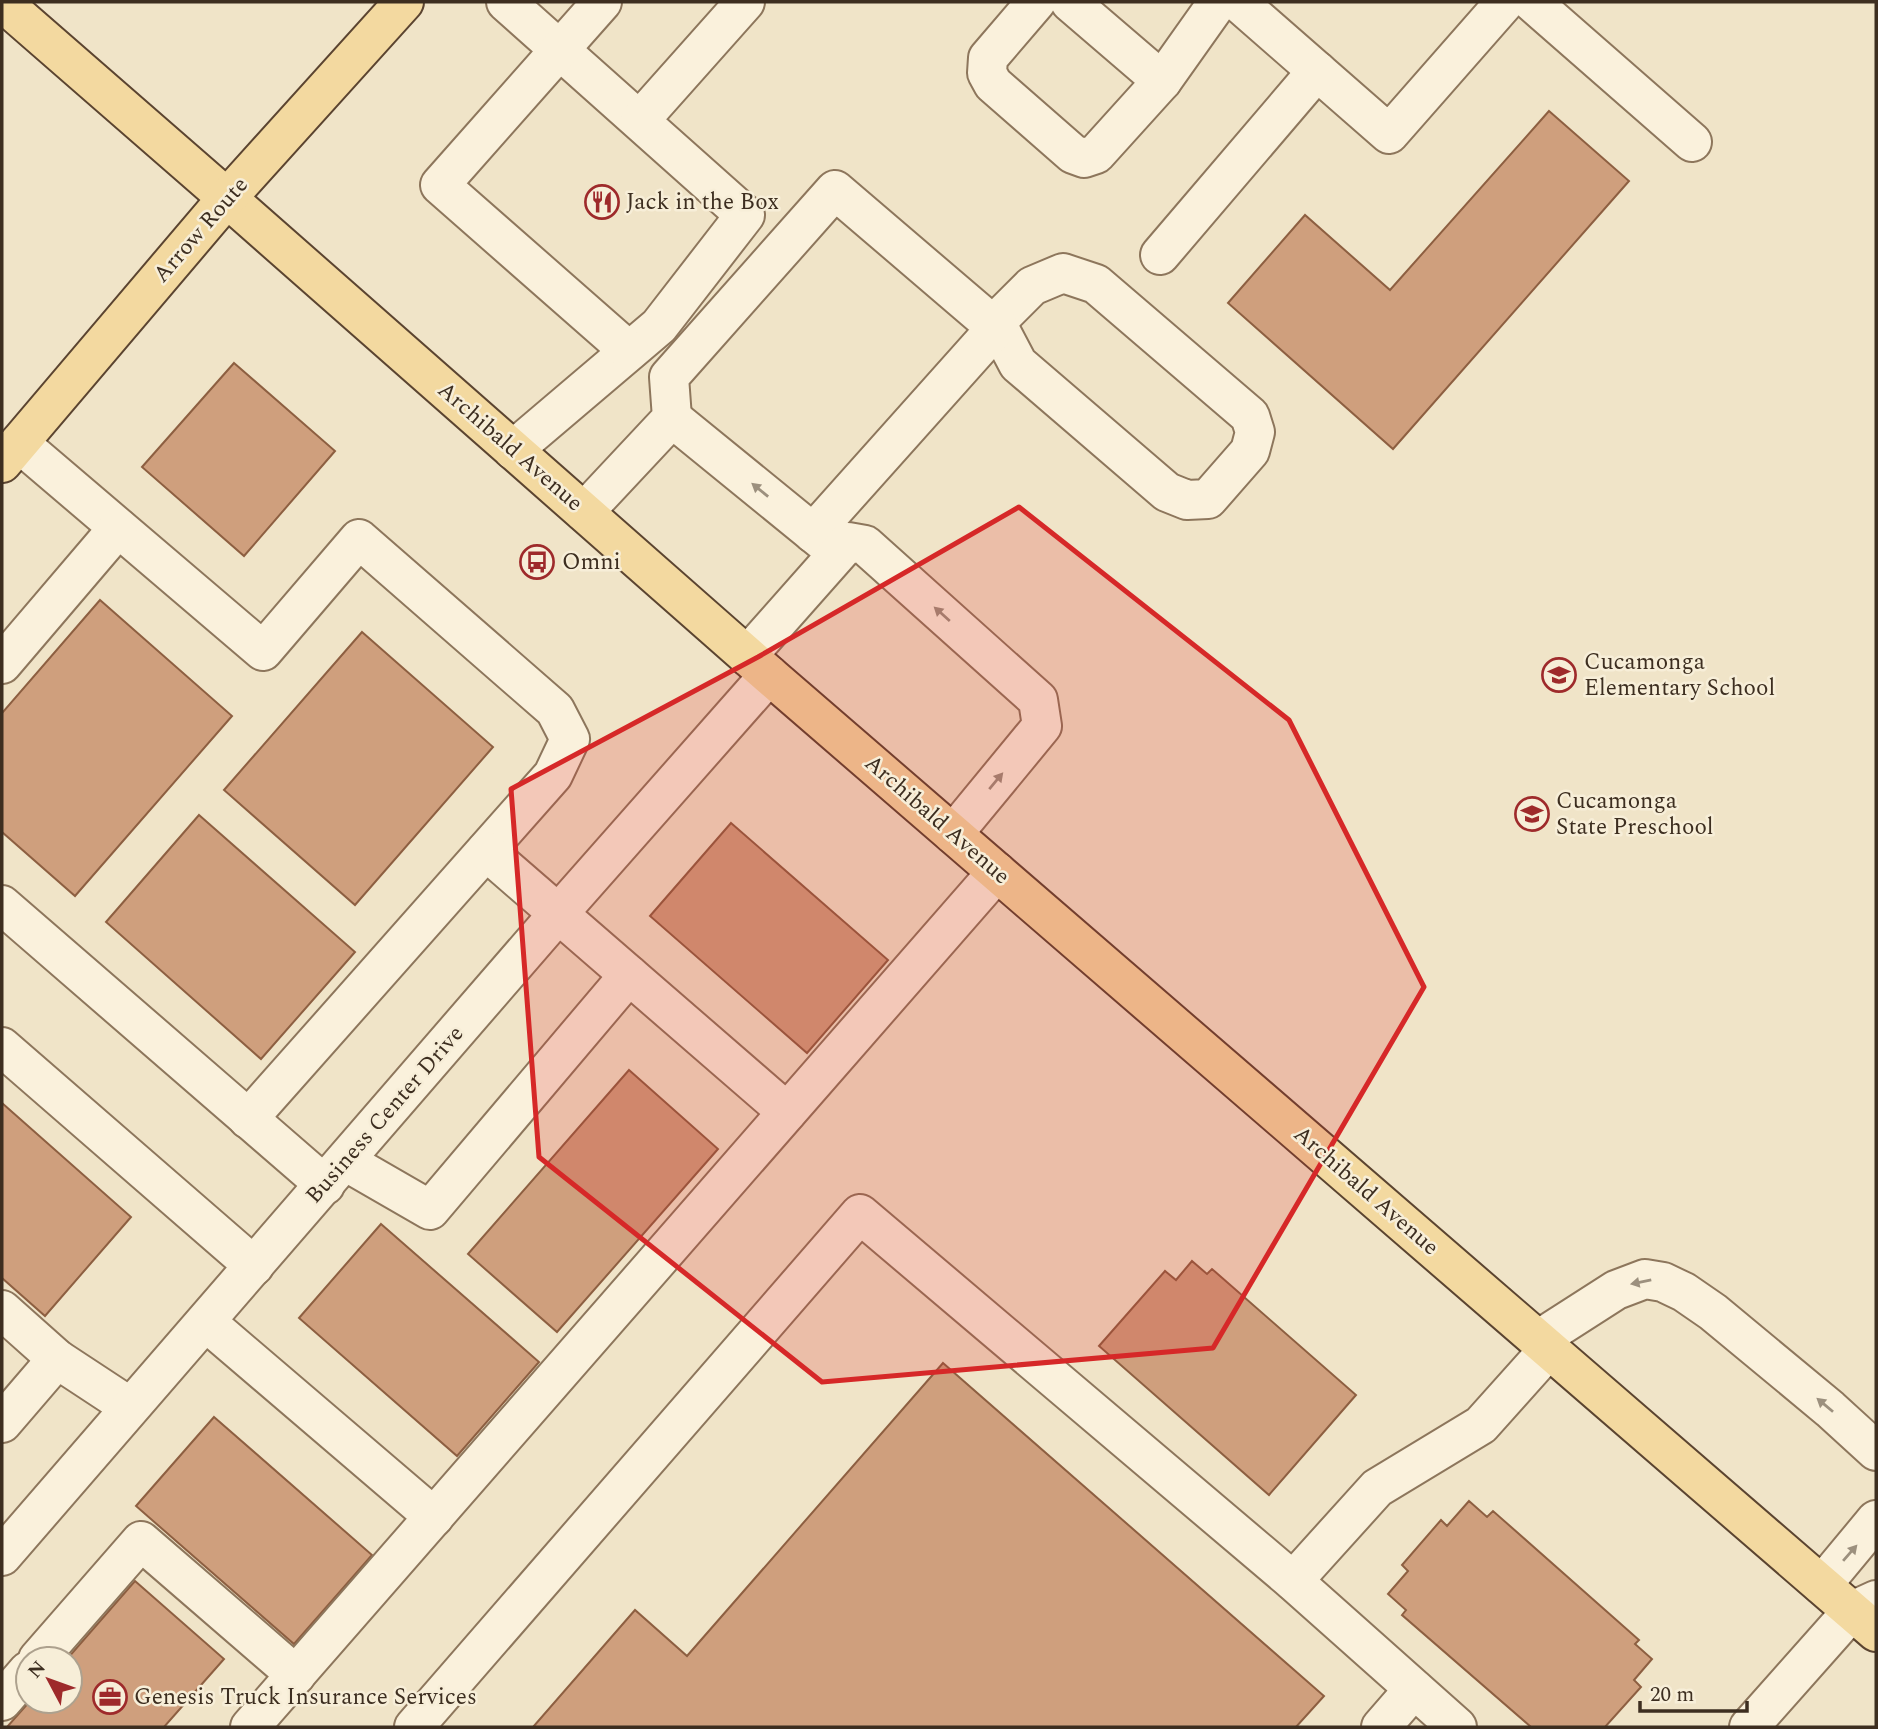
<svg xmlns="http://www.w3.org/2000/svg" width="1878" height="1729" font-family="Spectral,serif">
	<rect width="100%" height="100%" fill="#f0e4c8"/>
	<g fill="#cf9f7d" stroke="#8d5f41" stroke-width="2">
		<path d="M1549,111L1629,181L1393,449L1228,303L1305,215L1390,290Z"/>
		<path d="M234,363L335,451L244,556L142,467Z"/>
		<path d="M100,600L232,716L75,896L2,832V713Z"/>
		<path d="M362,632L493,747L355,905L224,790Z"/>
		<path d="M199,815L355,952L261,1059L106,922Z"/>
		<path d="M731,823L888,960L807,1053L650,916Z"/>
		<path d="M629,1070L718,1149L557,1332L468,1254Z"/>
		<path d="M2,1103L131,1217L45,1316L2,1278Z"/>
		<path d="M381,1224L539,1362L457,1456L299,1318Z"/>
		<path d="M1192,1261L1207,1274L1212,1269L1356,1395L1269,1495L1099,1346L1165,1271L1176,1280Z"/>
		<path d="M943,1363L1324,1696L1296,1727H533L635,1610L687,1656Z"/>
		<path d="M214,1417L372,1555L294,1644L136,1506Z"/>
		<path d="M1469,1501L1487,1517L1493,1511L1639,1640L1635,1644L1652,1659L1634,1680L1641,1687L1605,1727H1531L1402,1615L1406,1610L1388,1594L1408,1571L1402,1565L1441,1520L1447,1526Z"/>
		<path d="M135,1581L224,1659L164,1727H7L30,1701H70V1659H67Z"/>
	</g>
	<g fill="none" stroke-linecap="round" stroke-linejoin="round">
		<g stroke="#8d765c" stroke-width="42">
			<g id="minor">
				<path d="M506,2L745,215L659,326L513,450"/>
				<path d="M602,2L440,185L629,351"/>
				<path d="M1036,2L988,58L987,73L993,84L1073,154L1084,158L1096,154L1162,81L1218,2"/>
				<path d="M1070,2L1162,81"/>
				<path d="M1238,2L1389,134L1505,2"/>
				<path d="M1532,2L1692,142"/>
				<path d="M640,120L745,2"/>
				<path d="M1160,255L1317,71"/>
				<path d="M1063,273L1096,284L1250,416L1255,432L1250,451L1208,499L1187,500L1167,492L1018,364L998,326L1004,314L1032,286Z"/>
				<path d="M672,418L834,550"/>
				<path d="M19,443L263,651L359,539L555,710L570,739L553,775L248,1119"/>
				<path d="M584,512L672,418L669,377L835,190L994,326H998L813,533"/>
				<path d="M747,656L848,542L865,545L1038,700L1042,726L953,834"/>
				<path d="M2,664L118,528"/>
				<path d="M486,851L787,1112"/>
				<path d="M2,905L325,1185"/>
				<path d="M2,1047L254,1266"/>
				<path d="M345,1161L430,1210L629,975"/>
				<path d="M2,1310L57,1359L130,1407"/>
				<path d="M206,1322L434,1517"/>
				<path d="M1538,1340L1616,1290L1645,1279L1663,1282L1684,1292L1713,1312L1830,1409L1876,1451"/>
				<path d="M2,1423L57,1359"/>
				<path d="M2,1556L558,914L769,675"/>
				<path d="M1293,1581L1377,1488L1481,1425L1549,1349"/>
				<path d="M1822,1585L1876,1520"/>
				<path d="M38,1659L141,1541L296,1675"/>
				<path d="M2,1701L28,1671"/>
				<path d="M250,1727L997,872"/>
				<path d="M414,1727L860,1214L1293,1581L1457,1727"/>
				<path d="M1381,1727L1414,1689"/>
				<path d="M1749,1727L1852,1611L1876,1600"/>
			</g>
		</g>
		<g stroke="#5b4430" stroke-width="42">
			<g id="major">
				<path d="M2,2L227,198L769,675L1876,1632"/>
				<path d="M2,463L227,198L404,2"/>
			</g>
		</g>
		<use href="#minor" stroke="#faf1dc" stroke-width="38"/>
		<use href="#major" stroke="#f3d9a0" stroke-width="38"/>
	</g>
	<defs><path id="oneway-solid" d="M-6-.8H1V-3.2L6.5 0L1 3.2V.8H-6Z" transform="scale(1.75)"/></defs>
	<g fill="#9c907e">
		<use href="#oneway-solid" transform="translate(760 490) rotate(-141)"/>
		<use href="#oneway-solid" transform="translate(942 614) rotate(-138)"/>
		<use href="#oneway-solid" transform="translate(996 781) rotate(-50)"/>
		<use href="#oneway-solid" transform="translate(1641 1282) rotate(168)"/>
		<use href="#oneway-solid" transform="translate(1825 1405) rotate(-140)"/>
		<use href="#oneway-solid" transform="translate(1850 1553) rotate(-49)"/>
	</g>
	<path fill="#d62828" fill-opacity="0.2" stroke="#d62828" stroke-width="5" stroke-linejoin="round" d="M1019,507L1289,720L1424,987L1213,1348L822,1382L539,1157L511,789L758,657Z"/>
	<defs>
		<g id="restaurant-ring" transform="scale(1.75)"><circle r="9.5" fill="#f7eed8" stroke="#9e2a2b" stroke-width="1.5"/><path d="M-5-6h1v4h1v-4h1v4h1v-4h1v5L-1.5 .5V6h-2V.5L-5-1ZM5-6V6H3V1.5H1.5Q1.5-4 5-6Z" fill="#9e2a2b"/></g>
		<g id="bus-ring" transform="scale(1.75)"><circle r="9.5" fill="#f7eed8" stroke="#9e2a2b" stroke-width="1.5"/><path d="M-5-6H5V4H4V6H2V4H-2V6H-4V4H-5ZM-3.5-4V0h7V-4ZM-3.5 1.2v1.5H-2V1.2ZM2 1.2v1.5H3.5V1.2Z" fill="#9e2a2b"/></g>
		<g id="school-ring" transform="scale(1.75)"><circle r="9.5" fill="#f7eed8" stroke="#9e2a2b" stroke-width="1.5"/><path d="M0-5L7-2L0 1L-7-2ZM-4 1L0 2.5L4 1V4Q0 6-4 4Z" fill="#9e2a2b"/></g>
		<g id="office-ring" transform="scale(1.75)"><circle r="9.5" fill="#f7eed8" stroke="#9e2a2b" stroke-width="1.5"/><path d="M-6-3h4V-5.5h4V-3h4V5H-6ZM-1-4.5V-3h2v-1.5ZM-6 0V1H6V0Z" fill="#9e2a2b"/></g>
	</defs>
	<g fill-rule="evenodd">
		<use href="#restaurant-ring" x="602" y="202"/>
		<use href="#bus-ring" x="537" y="562"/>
		<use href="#school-ring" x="1559" y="675"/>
		<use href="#school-ring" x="1532" y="814"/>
		<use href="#office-ring" x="110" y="1697"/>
	</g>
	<g text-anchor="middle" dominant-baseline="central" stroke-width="5" stroke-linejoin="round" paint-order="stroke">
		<g font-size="23" fill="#3d2e20" stroke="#f7eed8" text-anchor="start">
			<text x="626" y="202">Jack in the Box</text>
			<text x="562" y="562">Omni</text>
			<text x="1584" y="662">Cucamonga<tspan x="1584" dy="26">Elementary School</tspan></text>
			<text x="1556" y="801">Cucamonga<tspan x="1556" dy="26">State Preschool</tspan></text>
			<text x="134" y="1697">Genesis Truck Insurance Services</text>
		</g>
		<g font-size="23" fill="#3d2e20" stroke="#f7eed8">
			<text transform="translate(201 230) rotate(-49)">Arrow Route</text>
			<text transform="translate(510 447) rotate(41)">Archibald Avenue</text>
			<text transform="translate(937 820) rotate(41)">Archibald Avenue</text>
			<text transform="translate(385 1115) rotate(-49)">Business Center Drive</text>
			<text transform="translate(1366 1191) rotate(41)">Archibald Avenue</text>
		</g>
	</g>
	<rect width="1878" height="1729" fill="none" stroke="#3d2e20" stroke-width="7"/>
	<g transform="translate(49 1680) rotate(311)"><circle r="33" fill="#f7eed8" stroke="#ada18e" stroke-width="2"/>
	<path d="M0-5L12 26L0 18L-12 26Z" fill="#9e2a2b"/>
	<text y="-10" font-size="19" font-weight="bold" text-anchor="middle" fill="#3d2e20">N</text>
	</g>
	<path d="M1640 1701v10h107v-10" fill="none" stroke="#3d2e20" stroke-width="3.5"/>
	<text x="1650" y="1701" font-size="21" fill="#3d2e20" stroke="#f7eed8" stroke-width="5" paint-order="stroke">20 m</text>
</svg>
